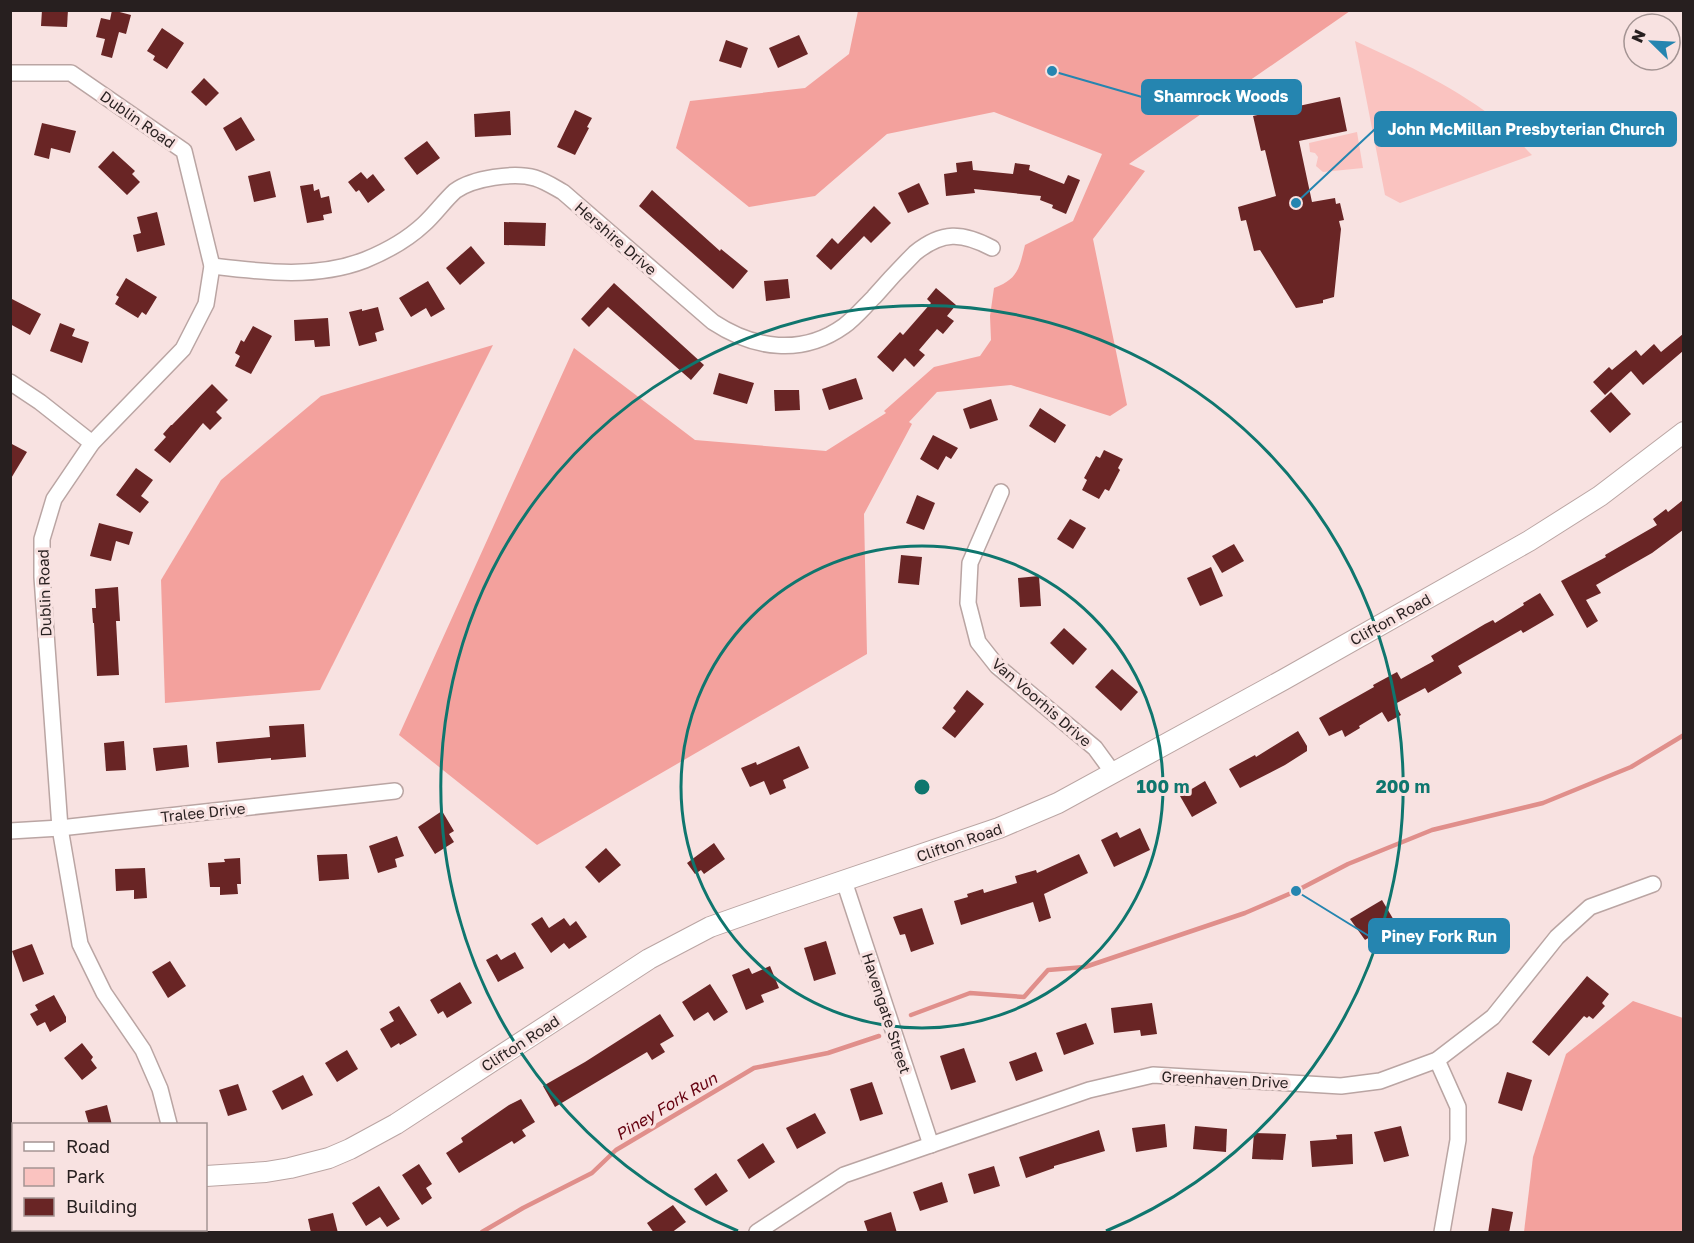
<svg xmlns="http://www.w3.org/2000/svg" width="1694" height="1243" font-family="'Golos Text',sans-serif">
	<rect width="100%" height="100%" fill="#f8e2e1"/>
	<g fill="#fac3c0">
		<path d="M1355,41C1407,65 1458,88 1503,125C1513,134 1522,145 1532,155L1400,203L1385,195Z"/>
		<path d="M1357,132L1363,168L1323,172L1316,166L1318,157L1315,153L1310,152L1309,143Z"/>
	</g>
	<g fill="#f3a19d">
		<path d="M858,11H1350L1129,164L1145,171L1093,239L1127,405L1110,416L1011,385L937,392L909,422L912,424L864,514L867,654L537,845L399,735L574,348L695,440L826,451L886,413L884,411L934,367L980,356L991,340L990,316L994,288C1018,279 1019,269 1025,245L1073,221L1102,154L994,112L887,134L815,196L749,207L676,148L690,101L805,88L849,54Z"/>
		<path d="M493,345L320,690L165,703L161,580L221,480L321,396Z"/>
		<path d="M1633,1001L1683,1018V1232H1524L1533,1157L1566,1054Z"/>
	</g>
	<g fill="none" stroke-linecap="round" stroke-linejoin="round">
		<g stroke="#e08f8b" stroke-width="4.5">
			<path d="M911,1015L970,993L1024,997L1048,970L1085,967L1245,913L1296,891L1348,864L1432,830L1543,803L1631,767L1684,735"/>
			<path d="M482,1232L523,1208L592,1173L616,1150L754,1068L828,1053L879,1036"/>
		</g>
	</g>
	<g fill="#692525">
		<path d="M42,10H68L67,27L41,26Z"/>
		<path d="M112,10L131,15L126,34L119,32L112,58L101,55L105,39L96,37L101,18L110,20Z"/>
		<path d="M162,28L184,43L167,69L153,60L155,56L147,51Z"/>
		<path d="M799,35L808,54L778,68L769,48Z"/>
		<path d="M726,40L748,48L741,68L719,61Z"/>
		<path d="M204,78L219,93L206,106L191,92Z"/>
		<path d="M1340,97L1347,131L1299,141L1312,202L1335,198L1336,204L1340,203L1344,220L1339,221L1341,229L1334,297L1323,300V303L1296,308L1260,250L1254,251L1246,220L1241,221L1238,207L1276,196L1265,150L1261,151L1253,116Z"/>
		<path d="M575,110L592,118L587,127L589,128L575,155L557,147Z"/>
		<path d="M510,111L511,135L475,137L474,114Z"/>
		<path d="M241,117L255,140L236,151L223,128Z"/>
		<path d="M42,123L76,131L70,153L51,148L49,159L34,155Z"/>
		<path d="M427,141L440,158L417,175L404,158Z"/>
		<path d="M113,151L135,171L132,174L140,182L127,195L98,167Z"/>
		<path d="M972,161L973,170L1013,174L1015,163L1030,165L1029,170L1064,184L1068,175L1080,180L1066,214L1052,208L1053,205L1040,200L1041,196L974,189L975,193L946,196L944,174L957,172L956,163Z"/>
		<path d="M270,171L276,197L254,202L248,176Z"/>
		<path d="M361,172L367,179L373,174L385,190L368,203L359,190L356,192L348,182Z"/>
		<path d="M919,183L929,204L908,213L898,193Z"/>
		<path d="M313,184L314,191L319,189L321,198L329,196L332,213L323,215L324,220L307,223L300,186Z"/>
		<path d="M652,190L720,251L721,249L748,271L733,289L639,206Z"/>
		<path d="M874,206L891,223L871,243L864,236L831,270L816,256L832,238L838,244Z"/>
		<path d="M157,212L165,245L137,252L133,235L141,233L137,217Z"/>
		<path d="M504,222L546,223L545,246L504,245Z"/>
		<path d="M471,246L485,263L460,285L446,268Z"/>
		<path d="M126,278L157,297L146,315L142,312L138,318L115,304L119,297L116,295Z"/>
		<path d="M788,279L790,298L766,301L764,281Z"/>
		<path d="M428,281L445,309L431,317L426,308L411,317L399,298Z"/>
		<path d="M614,283L704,365L691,380L608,307L589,327L581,319Z"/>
		<path d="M936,288L956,305L947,316L954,321L943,334L937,329L919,350L925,355L914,367L905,358L893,372L877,357L900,332L903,335L931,303L927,299Z"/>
		<path d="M10,298L41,314L30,335L10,324Z"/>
		<path d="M378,307L384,330L375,333L377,341L359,346L349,312L362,309V311Z"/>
		<path d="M328,318L330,346L315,347L314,340L295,341L294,320Z"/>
		<path d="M60,323L75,329L72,336L89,342L82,363L50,351Z"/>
		<path d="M253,326L272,336L251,374L235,366L240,356L235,353L241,340L244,342Z"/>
		<path d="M1683,334V351L1643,385L1631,371L1605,395L1593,382L1609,367L1612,370L1636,350L1641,356L1654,344L1661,352Z"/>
		<path d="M719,373L754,383L747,404L713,394Z"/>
		<path d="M856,378L863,399L829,410L822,389Z"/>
		<path d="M212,384L228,400L216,412L222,418L210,430L203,423L170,463L154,450L166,437L163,434L171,425H172Z"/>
		<path d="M774,390H799L800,410L775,411Z"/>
		<path d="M1611,392L1631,414L1610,433L1590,411Z"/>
		<path d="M991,399L998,420L970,429L963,409Z"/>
		<path d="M1040,408L1066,425L1055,443L1029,426Z"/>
		<path d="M933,435L958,448L951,459L946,456L938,470L920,459Z"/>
		<path d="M10,443L27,452L10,480Z"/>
		<path d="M1104,450L1123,459L1118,468L1120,470L1109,491L1105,489L1099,499L1082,490L1087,480L1084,478L1096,456L1100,458Z"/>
		<path d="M136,468L153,480L141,496L149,502L140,513L116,495Z"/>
		<path d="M917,495L935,503L924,530L906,523Z"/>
		<path d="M1683,500V530L1652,553L1596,585L1601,593L1586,600L1598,621L1587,628L1561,581L1606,557L1605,555L1657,525L1653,519L1666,509L1668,512Z"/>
		<path d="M1070,519L1086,528L1073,549L1057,539Z"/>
		<path d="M99,523L133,532L129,545L116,541L111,561L90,556Z"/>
		<path d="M1234,544L1244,561L1222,573L1212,556Z"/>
		<path d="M901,555L922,557L919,585L898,583Z"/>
		<path d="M1211,567L1223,596L1200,606L1187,578Z"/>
		<path d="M1039,576L1041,606L1020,607L1018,578Z"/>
		<path d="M118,587L120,621H116L119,675L97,676L94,623H93L92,608H96L95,589Z"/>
		<path d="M1540,593L1554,615L1523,633L1521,630L1458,666L1462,673L1428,693L1425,688L1395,704L1401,715L1388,722L1382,712L1359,726L1360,728L1345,737L1342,730L1329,736L1319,718L1374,687L1373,685L1397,672L1401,679L1434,661L1431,656L1485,624L1493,620L1495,623L1524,605L1523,603Z"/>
		<path d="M1064,628L1087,649L1073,665L1050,643Z"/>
		<path d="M1112,669L1138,692L1121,711L1095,687Z"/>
		<path d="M967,690L984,704L955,738L942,728L956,711L953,708Z"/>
		<path d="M304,724L306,757L271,760V758L218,763L216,742L270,737L269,726Z"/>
		<path d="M1298,731L1307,746V751L1285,765L1240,788L1229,769L1255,755L1256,757Z"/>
		<path d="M124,741L126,770L106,771L104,743Z"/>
		<path d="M187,745L189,767L156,771L153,748Z"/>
		<path d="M799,746L809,768L783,780L786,788L770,795L764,781L750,787L741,768L756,762L757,765Z"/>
		<path d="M1205,781L1217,803L1192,817L1180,796Z"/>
		<path d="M442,811L454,831L449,834L454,842L435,854L418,827Z"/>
		<path d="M1140,828L1150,850L1114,867L1101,840L1117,832L1120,838Z"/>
		<path d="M397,836L404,856L395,859L397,867L378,873L369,846Z"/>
		<path d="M714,843L725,859L704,874L701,870L695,874L687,863Z"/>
		<path d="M606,848L621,865L599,883L585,867Z"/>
		<path d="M347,854L349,879L319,881L317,855Z"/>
		<path d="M1079,854L1088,873L1044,894L1051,918L1039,922L1033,902L961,925L954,901L968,897L967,894L983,889L984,893L1017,883L1015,876L1036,870L1037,873Z"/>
		<path d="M240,858L241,884H237L238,894L220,895V887H210L208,863L225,862L224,859Z"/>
		<path d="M145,868L147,898L134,899V890L116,891L115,869Z"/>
		<path d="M1382,900L1395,922L1365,940L1350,919Z"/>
		<path d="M922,908L934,944L911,952L905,934L900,935L893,917Z"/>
		<path d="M542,917L549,928L564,918L570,926L576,921L587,937L569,949L564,943L551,953L531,924Z"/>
		<path d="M826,941L836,974L814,981L804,948Z"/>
		<path d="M32,944L44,974L23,982L12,951Z"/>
		<path d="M515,952L524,968L498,982L486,960L497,954L501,960Z"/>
		<path d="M170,961L186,986L168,998L152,972Z"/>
		<path d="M770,966L779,988L761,995L764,1002L746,1010L732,975L749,968L752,974Z"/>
		<path d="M1587,976L1609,994L1602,1003L1605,1006L1593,1019L1589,1016L1587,1018L1584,1016L1549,1056L1532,1042Z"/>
		<path d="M460,982L472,1003L447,1018L443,1011L438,1014L430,1000Z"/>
		<path d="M710,984L728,1012L714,1021L708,1012L694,1021L682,1002Z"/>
		<path d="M54,995L66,1017V1022L50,1032L45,1022L37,1026L30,1014L38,1010L35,1005Z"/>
		<path d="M1152,1003L1157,1034L1141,1036L1140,1030L1114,1033L1111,1008Z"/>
		<path d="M399,1006L417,1035L400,1045L399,1043L391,1048L380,1029L394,1021L389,1012Z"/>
		<path d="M660,1014L674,1036L660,1044L665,1052L652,1060L647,1052L555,1107L543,1086L585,1062Z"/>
		<path d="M1086,1023L1094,1044L1064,1055L1056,1033Z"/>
		<path d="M82,1043L93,1057L91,1060L97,1068L82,1080L64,1058Z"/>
		<path d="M964,1048L976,1082L951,1090L940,1056Z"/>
		<path d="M347,1050L358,1069L337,1082L325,1063Z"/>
		<path d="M1036,1052L1043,1071L1016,1081L1009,1062Z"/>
		<path d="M1507,1072L1532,1080L1522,1111L1498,1103Z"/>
		<path d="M303,1075L313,1095L282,1110L272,1091Z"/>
		<path d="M872,1082L883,1114L860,1121L850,1089Z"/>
		<path d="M238,1084L247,1110L228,1116L219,1090Z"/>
		<path d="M521,1099L535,1122L522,1130L526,1136L514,1144L512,1141L459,1173L446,1153L463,1142L461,1138L509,1105Z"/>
		<path d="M107,1105L112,1125H89L85,1111Z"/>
		<path d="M815,1113L826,1133L797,1149L786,1128Z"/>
		<path d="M1165,1124L1167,1147L1136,1152L1132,1128Z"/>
		<path d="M1195,1126L1227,1129L1226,1152L1193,1149Z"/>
		<path d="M1401,1126L1409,1156L1384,1162L1374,1132Z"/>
		<path d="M1099,1130L1105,1151L1054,1166V1168L1026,1178L1019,1157Z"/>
		<path d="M1254,1133L1286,1134L1283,1160L1252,1159Z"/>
		<path d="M1352,1134L1353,1164L1312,1167L1310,1141L1337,1139L1336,1135Z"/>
		<path d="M763,1143L775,1162L749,1179L737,1160Z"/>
		<path d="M419,1164L432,1184L426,1188L432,1198L422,1205L402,1175Z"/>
		<path d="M994,1166L1000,1186L974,1194L968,1174Z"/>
		<path d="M716,1173L728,1191L706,1206L694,1189Z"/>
		<path d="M942,1182L948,1202L920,1211L913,1192Z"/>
		<path d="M379,1186L400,1219L387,1227L380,1217L366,1226L352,1203Z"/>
		<path d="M673,1205L686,1222L671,1233H654L647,1223Z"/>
		<path d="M1492,1208L1513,1212L1509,1233H1488Z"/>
		<path d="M891,1212L897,1233H868L864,1221Z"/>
		<path d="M333,1213L338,1233H311L308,1219Z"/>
	</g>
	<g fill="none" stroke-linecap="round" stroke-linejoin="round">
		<g stroke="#baa5a3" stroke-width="18">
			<g id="minor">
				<path d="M10,73H71L184,151L212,266L206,304L183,349L92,443L54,499L42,539V577L60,828L80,944L104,993L143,1050L160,1089L169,1124"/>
				<path d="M212,266C263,272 316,279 365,260C387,251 407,240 424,224C435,214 444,201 455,191C473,178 514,172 535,178C545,181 554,187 563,192L713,322C754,349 802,356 844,326C855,318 864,307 874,297C887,282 901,267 915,253C942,231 962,232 992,248"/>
				<path d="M10,382L40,402L92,443"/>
				<path d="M1001,492L970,563L968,603L978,642L997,666L1095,748L1114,774"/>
				<path d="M10,831L60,828L395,791"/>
				<path d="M844,881L931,1145"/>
				<path d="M1437,1060L1458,1107V1140L1442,1232"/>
				<path d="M188,1230L189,1232"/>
				<path d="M757,1232L844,1175L1089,1090L1153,1075L1341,1086L1380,1081L1437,1060L1493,1017L1557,937L1590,907L1653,884"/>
			</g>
		</g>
		<g stroke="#baa5a3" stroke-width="22">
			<g id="major">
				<path d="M206,1176L266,1172L290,1168L329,1158L350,1149L396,1124L649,959L710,927L775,904L999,828L1058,803L1283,680L1529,541L1600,496L1684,432"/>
				<path d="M33,1232L40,1230"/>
			</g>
		</g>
		<use href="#minor" stroke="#fff" stroke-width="15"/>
		<use href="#major" stroke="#fff" stroke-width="20"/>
	</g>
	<g fill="none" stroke="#0f766e" stroke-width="3">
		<circle cx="922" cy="787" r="241"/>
		<path d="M738 1231A481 481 0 1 1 1106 1231"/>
	</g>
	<g text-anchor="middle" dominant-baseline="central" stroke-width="6" stroke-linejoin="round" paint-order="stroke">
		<g font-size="15" fill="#271f1f" stroke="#f8e2e1">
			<text transform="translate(138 119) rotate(35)">Dublin Road</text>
			<text transform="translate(616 238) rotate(41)">Hershire Drive</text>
			<text transform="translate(44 593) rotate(-92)">Dublin Road</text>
			<text transform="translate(1390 619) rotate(-29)">Clifton Road</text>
			<text transform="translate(1042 702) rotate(41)">Van Voorhis Drive</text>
			<text transform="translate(203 812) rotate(-6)">Tralee Drive</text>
			<text transform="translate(959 842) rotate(-19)">Clifton Road</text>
			<text transform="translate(887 1013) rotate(72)">Havengate Street</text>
			<text transform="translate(520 1043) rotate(-33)">Clifton Road</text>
			<text transform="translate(1225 1079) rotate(3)">Greenhaven Drive</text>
		</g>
		<g font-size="16" font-style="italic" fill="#650210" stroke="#f8e2e1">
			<text transform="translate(666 1106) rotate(-31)">Piney Fork Run</text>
		</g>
	</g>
	<circle cx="922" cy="787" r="9" fill="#0f766e" stroke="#f8e2e1" stroke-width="3"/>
	<g font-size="18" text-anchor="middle" font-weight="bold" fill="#0f766e" stroke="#f8e2e1" stroke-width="6" stroke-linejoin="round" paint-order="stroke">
		<text x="1163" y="793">100 m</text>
		<text x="1403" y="793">200 m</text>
	</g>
	<path fill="none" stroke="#2585b0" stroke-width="2" d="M1052 71L1142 97M1296 203L1375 129M1296 891L1369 936"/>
	<g fill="#2585b0" stroke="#f8e2e1" stroke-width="2">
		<circle cx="1052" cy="71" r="6"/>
		<circle cx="1296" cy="203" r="6"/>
		<circle cx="1296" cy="891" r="6"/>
	</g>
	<g fill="#2585b0" stroke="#2585b0" stroke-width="2">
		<rect x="1142" y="80" width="159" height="34" rx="6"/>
		<rect x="1375" y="112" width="301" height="34" rx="6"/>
		<rect x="1369" y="919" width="140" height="34" rx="6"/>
	</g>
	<g font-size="16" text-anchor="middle" font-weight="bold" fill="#fff">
		<text x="1221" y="102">Shamrock Woods</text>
		<text x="1526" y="135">John McMillan Presbyterian Church</text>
		<text x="1439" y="942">Piney Fork Run</text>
	</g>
	<rect width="1694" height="1243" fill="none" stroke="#271f1f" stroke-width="24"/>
	<rect x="12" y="1123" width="195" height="108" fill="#f8e2e1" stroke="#a49493" stroke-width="1.5"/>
	<rect x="24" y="1142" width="30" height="9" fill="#ffffff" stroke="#a49493" stroke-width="1.5"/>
	<text x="66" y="1153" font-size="18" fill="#271f1f">Road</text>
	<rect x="24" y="1168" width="30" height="18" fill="#fac3c0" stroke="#a49493" stroke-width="1.5"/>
	<text x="66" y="1183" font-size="18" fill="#271f1f">Park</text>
	<rect x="24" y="1198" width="30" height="18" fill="#692525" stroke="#a49493" stroke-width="1.5"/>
	<text x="66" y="1213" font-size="18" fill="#271f1f">Building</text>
	<g transform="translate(1652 42) rotate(294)"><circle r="28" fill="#f8e2e1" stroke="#a49493" stroke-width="1.5"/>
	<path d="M0-4.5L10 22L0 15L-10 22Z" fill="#2585b0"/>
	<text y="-9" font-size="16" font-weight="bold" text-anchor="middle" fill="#271f1f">N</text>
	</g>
</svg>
